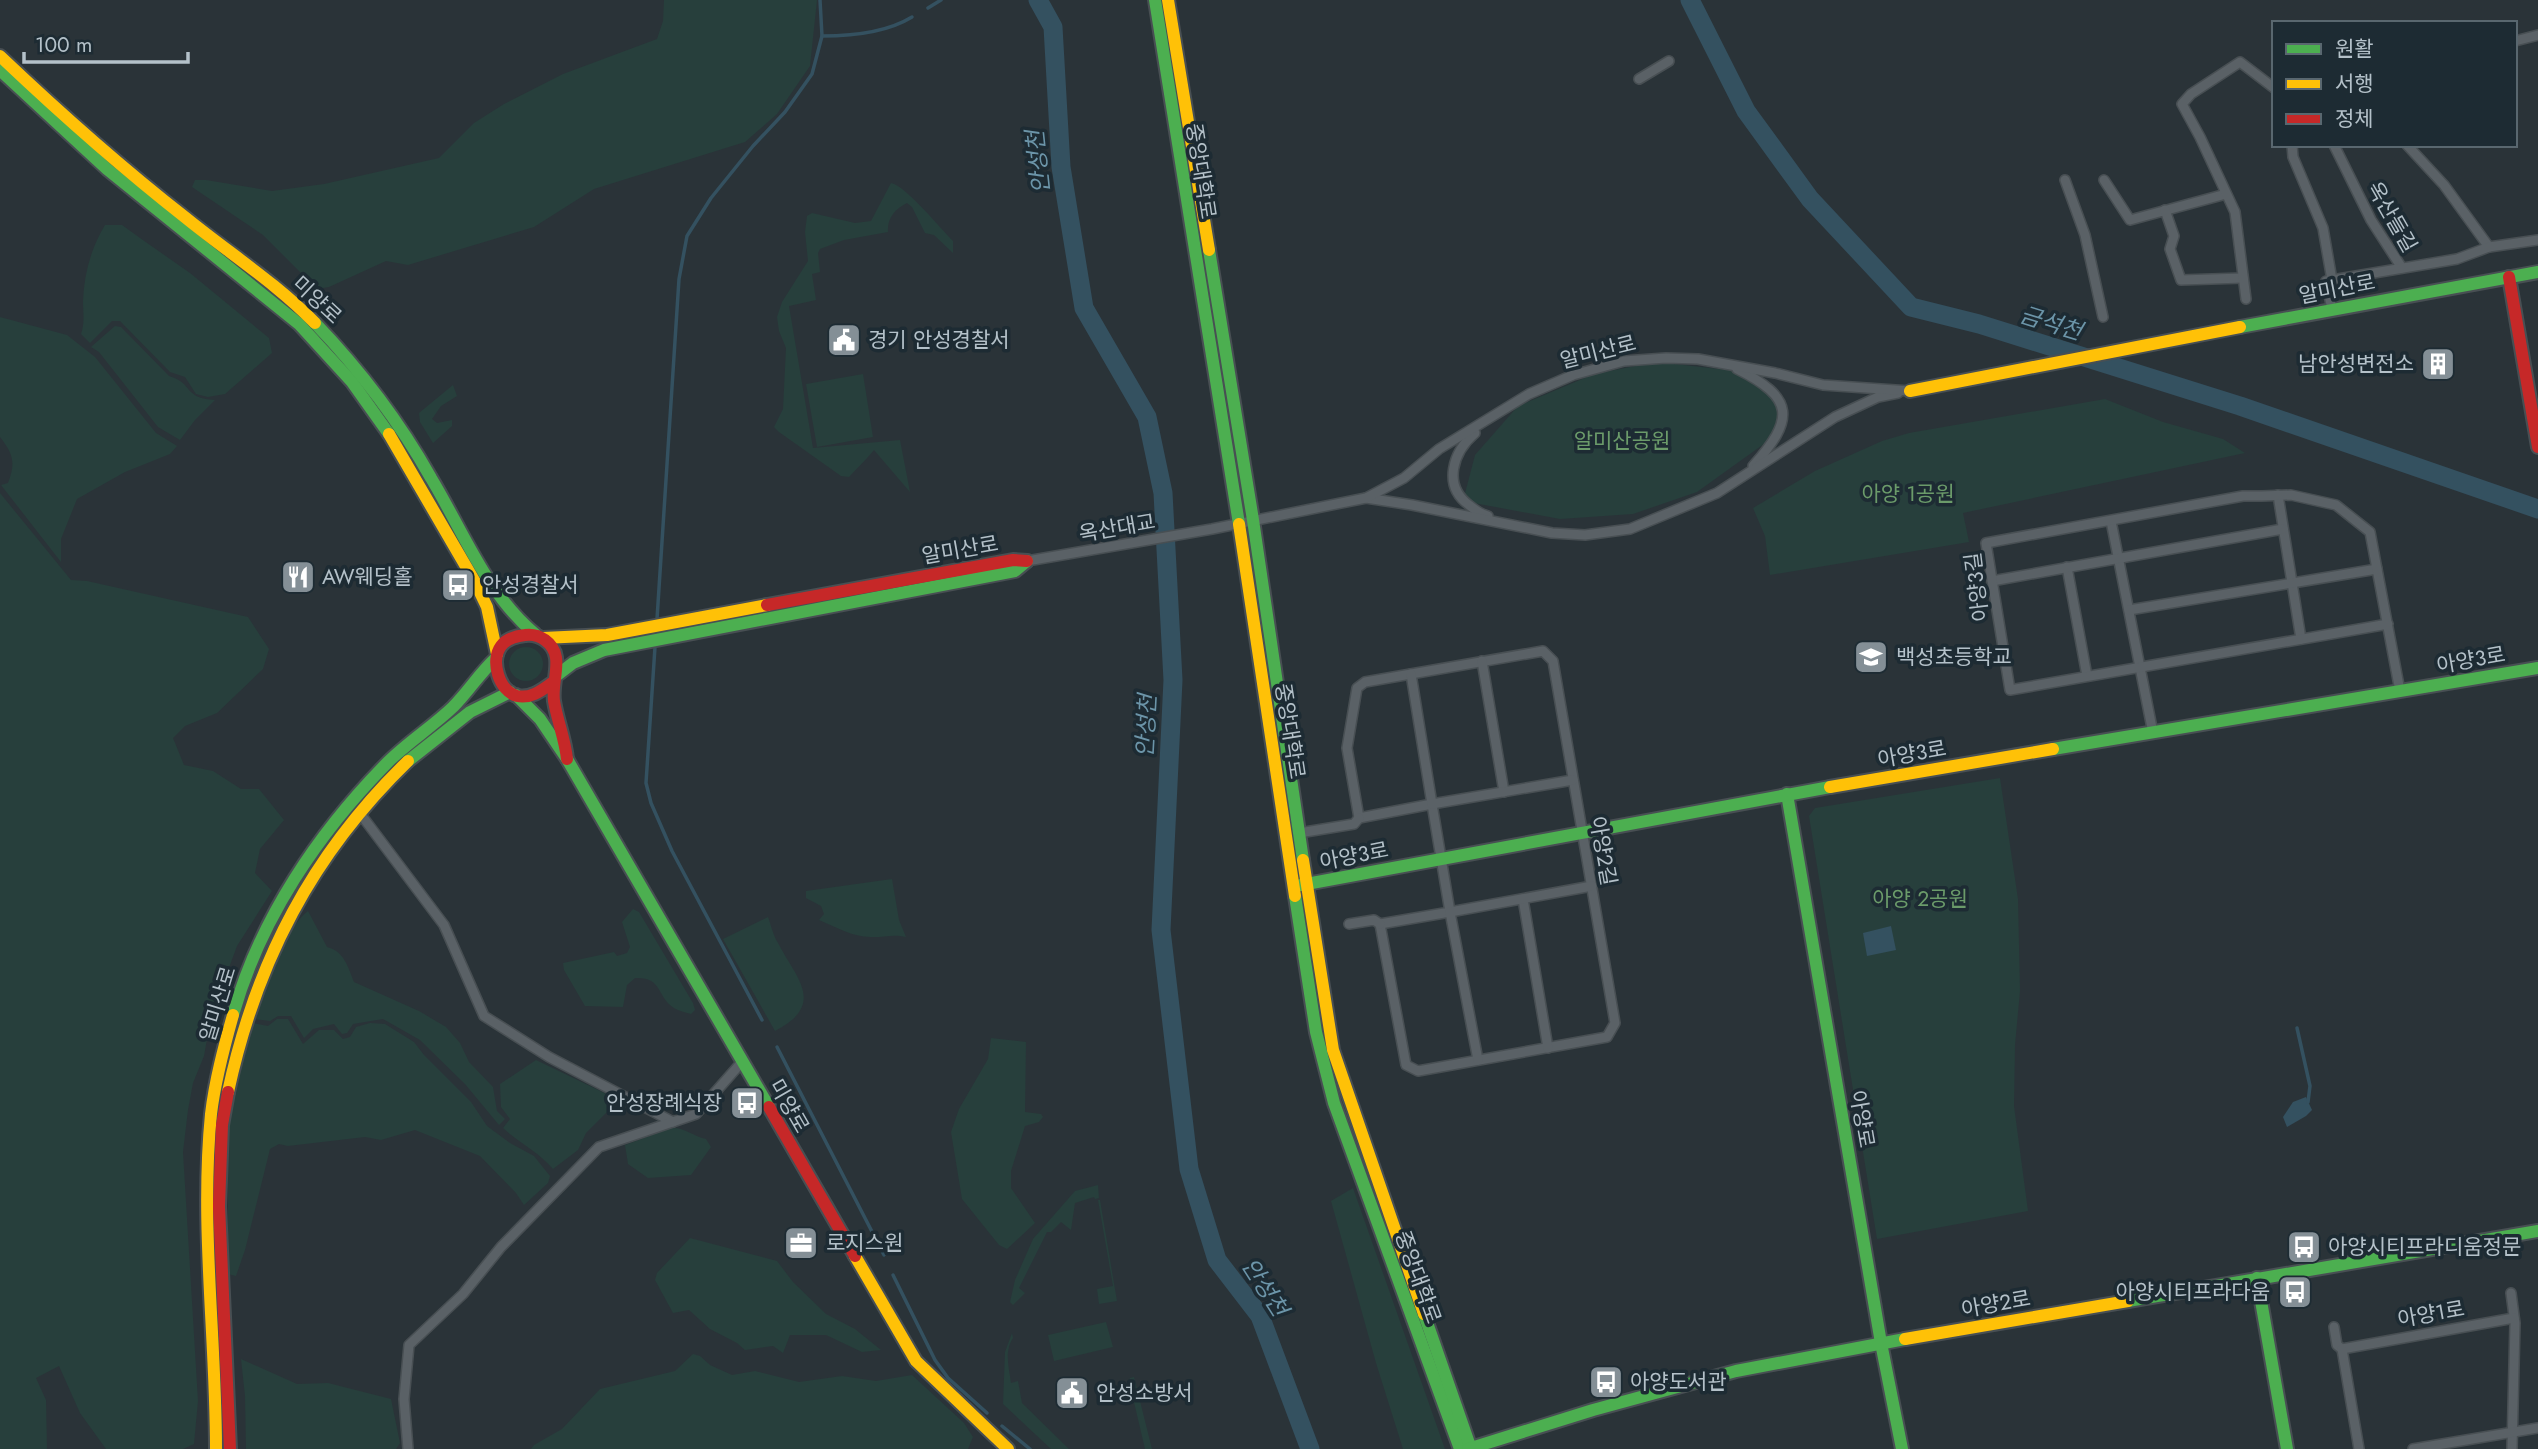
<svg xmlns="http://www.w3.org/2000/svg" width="2538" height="1449" font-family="Jost,'Noto Sans KR',sans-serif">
	<rect width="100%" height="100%" fill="#2a3338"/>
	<g fill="#273f3c">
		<path d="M664,0H817L810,66L777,114L745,142L594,189L534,227L408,265L386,261L329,287L317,289L263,235L192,187L195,180H206L272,191L324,184L439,158L474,123L504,104L563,74L657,39L663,21Z"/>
		<path d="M891,183C906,186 940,228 953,241V253L934,235L925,233L912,207L907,203C895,209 887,218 888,232L844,240L820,249L818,253L820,272L812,274L816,300L789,306L813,448L900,440L910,492L874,450C866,460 858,467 849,477L841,476L779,432L774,427L783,409L786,348L779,331L777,317L782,302L808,261L805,232L807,216L812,213L855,223L871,221Z"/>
		<path d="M105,225H122L140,238L190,273L269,338L272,353L225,394L208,397L196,394L185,377L170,372L120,321H112L90,343L81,334C85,322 83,313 83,301C84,274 91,248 105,225Z"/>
		<path d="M0,317L67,335L95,357L156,433L177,446L170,454L125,472L77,499L61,539V562L1,485L8,483C16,462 13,454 0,437Z"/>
		<path d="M115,326L121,327L169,376C194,383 182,398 215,400L195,420L180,440L158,427L99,352L91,347Z"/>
		<path d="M1656,362L1756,373L1779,403L1775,436L1697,492L1633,514L1560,519L1463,501L1475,455L1518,406L1594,374Z"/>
		<path d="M863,374L873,437L817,447L806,384Z"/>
		<path d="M453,385L457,396L441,406L432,419L437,423L452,420V426L433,443L420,422L419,413Z"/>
		<path d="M2105,399L2163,422L2223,439L2245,453L1963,513L1969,542L1770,575L1765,536L1753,508L1815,471L1882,441L1909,433Z"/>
		<path d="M0,493L71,580L87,581L248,617L269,649L263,669L217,713L185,726L173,738L184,765L213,771L241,789H259L284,820L260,849L255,873L272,891L237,946L211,1017L204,1056L193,1083L188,1110L183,1152L198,1401L194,1444L183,1449H106L80,1413L59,1366L36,1378L46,1400L47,1449H0Z"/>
		<circle cx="526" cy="664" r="17"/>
		<path d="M2000,778L2018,899L2020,991L2015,1045L2014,1106L2028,1211L1877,1239L1809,816L1815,808Z"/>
		<path d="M892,879L899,920L906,937C894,934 885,937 873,937C854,938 836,927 819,920L824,914L821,906L806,898V891Z"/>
		<path d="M633,909L639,912L693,1003L695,1010L691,1014C685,1012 679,1011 674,1008C656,996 663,977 635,978L627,985L623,1007L585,1006L564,970L563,963L614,952L617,956L627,953L630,947L622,922Z"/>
		<path d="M308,911L327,947C344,951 348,967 354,982L419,1011L446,1027L460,1043L469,1062L493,1087L497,1111L505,1119L499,1125L465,1084L420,1040L383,1019L353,1024L347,1033L342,1034L334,1024L313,1029L304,1038L291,1016H278L270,1021L254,1019C264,989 283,930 308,911Z"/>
		<path d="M768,917C771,925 773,935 778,943C796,978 827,1004 775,1031L723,939Z"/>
		<path d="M277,1019H288L303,1044L319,1030H334L343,1039L350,1037L356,1027L370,1023L385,1024L414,1042L424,1055L471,1102L487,1126L510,1143L534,1156L550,1176L548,1183L524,1205L516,1193L480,1156L415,1130L381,1140L365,1137L288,1146L279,1144L270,1149L245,1250L236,1276L228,1274V1129L237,1084L253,1023L268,1026Z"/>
		<path d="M991,1038L1026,1042L1025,1112L1041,1114L1043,1117L1039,1122L1025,1126L1011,1171V1188L1035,1223L1007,1249L999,1245L962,1199L951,1132L959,1109L988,1059Z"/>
		<path d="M536,1060L619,1100L586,1133L578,1150L553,1169C539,1152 519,1143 503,1128L510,1119L501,1107L500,1084Z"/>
		<path d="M671,1128C684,1127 693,1136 706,1139L711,1147L691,1175L648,1178L628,1164L625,1145Z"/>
		<path d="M1098,1185L1099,1198L1095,1199L1094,1197L1075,1203L1071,1230L1061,1222L1051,1232H1047L1019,1288L1025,1293L1013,1305L1010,1302L1015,1280L1033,1239L1075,1191Z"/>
		<path d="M1353,1188L1445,1449H1403L1376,1363L1331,1201Z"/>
		<path d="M1098,1200H1100L1117,1301L1099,1304L1097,1289L1113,1286Z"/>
		<path d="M690,1238L777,1261L793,1282L826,1314L855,1329L881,1350L862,1352L826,1335H790L783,1353L773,1346L745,1350L737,1343L710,1329L689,1310L673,1313L655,1280L657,1273Z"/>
		<path d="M1106,1322L1113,1347L1054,1361L1048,1335Z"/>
		<path d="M1012,1333L1013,1338C1004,1351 1009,1368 1011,1383L1018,1381L1022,1403L1069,1449H1051L1003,1404L1005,1352Z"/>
		<path d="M693,1354L700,1356L710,1365L732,1375L755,1371L799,1382L842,1376L876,1381L912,1375L964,1423L973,1437L968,1449H531L534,1445L562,1429L600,1389L675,1371Z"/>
		<path d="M241,1359L297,1384L328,1383L391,1399L400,1443L396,1449H246L245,1396Z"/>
		<path d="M1134,1377L1152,1449H1145L1129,1381L1130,1378Z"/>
	</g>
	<g fill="#345160">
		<path d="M1891,926L1896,950L1867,956L1863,933Z"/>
		<path d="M2306,1097L2312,1110L2306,1116L2287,1127L2283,1117L2293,1102Z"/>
	</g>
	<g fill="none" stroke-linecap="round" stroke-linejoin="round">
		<g stroke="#345160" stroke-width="3.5">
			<path d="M928,8L941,0"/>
			<path d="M822,36C852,36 886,33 912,17"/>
			<path d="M657,619L679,279L687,236L711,198L753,146L785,112L812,74L822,36L820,0"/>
			<path d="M656,634V633"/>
			<path d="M655,647L646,783L651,803L672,851L762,1020"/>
			<path d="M2297,1028L2310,1086L2308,1102"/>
			<path d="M777,1047L884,1255"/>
			<path d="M893,1275L935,1360L948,1378L987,1413"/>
			<path d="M1002,1426L1030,1449"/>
		</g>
		<g stroke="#345160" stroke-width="19">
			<path d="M1038,0L1053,27L1061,167L1084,308L1147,417L1163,493L1173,680L1161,930L1189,1169L1217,1260L1260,1316L1310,1449"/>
			<path d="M1690,0L1746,111L1810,199L1911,307L1979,324L2240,406L2538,509"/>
		</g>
		<g stroke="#484f53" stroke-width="12">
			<g id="street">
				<path d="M2515,41L2538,35"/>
				<path d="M1639,79L1669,61"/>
				<path d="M2292,145L2293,157L2323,228L2332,280"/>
				<path d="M2334,145L2371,220L2402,268"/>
				<path d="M2407,145L2444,185L2489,247"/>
				<path d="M2065,180L2085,235L2103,317"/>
				<path d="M2104,180L2130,220L2226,194"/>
				<path d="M2165,210L2174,236L2170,249L2181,280L2243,278"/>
				<path d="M2246,299L2235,212L2200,137L2182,104L2191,94L2240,62L2274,88"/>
				<path d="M2332,309L2326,281L2457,259L2489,247L2538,240"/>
				<path d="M1737,369C1795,398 1795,419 1753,466"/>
				<path d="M1475,433C1453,452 1442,485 1469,505C1475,510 1480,514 1488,516"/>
				<path d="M2278,495L2301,639"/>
				<path d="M1366,498L1412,505L1552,533L1585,535L1630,529L1717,493L1835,417L1878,397L1898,393"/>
				<path d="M2111,521L2153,733"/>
				<path d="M1027,561L1212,529L1366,498L1404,478L1439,449L1529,394L1573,375L1624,361L1666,358L1698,359L1775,373L1823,385L1910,391"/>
				<path d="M2067,567L2087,676"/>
				<path d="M1992,581L2283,529"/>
				<path d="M2129,610L2377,569"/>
				<path d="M2388,624L2010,690L1986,543L2243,496H2262L2291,495L2336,505L2370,532L2400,691"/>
				<path d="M1543,651L1553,661L1615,1023L1607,1037L1418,1071L1406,1065L1380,924L1450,912L1432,804L1359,818L1347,748L1357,688L1365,682Z"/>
				<path d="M1482,661L1504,792"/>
				<path d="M1411,674L1432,804L1573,780"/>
				<path d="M359,812L444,925L484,1016L549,1057L673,1122"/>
				<path d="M1299,833L1354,824L1359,818"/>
				<path d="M1523,899L1548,1048"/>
				<path d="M1349,924L1374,920L1380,924"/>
				<path d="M1478,1060L1450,912L1592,886"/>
				<path d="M2511,1293L2515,1323L2512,1449"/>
				<path d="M2334,1327L2337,1345L2342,1349"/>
				<path d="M408,1449L404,1399L409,1345L463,1294L501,1247L599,1147L696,1114L741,1063"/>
				<path d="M2359,1449L2342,1349L2514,1318"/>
				<path d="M2413,1449L2538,1428"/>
			</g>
		</g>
		<g stroke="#484f53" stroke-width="16">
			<g id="fast">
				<path d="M1155,0L1239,524"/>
				<path d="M0,70L107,169L299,324L352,382L389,434"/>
				<path d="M1209,250L1253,520L1303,860"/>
				<path d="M315,323C360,370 399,421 431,478C463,531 486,593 535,634"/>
				<path d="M2240,327L2538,272"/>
				<path d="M556,676L573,663L604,650L1015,571L1027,561"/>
				<path d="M516,695L540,719L567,759L769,1107"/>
				<path d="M2053,749L2538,668"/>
				<path d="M408,761L470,712L510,692"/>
				<path d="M1787,794L1881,1343L1902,1449"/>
				<path d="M1301,885L1830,787"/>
				<path d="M1295,896L1316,1032L1334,1103L1460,1449"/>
				<path d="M233,1015C260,919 318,833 388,762C408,742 432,727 453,707C468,692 479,674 495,659"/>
				<path d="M2257,1278L2287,1449"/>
				<path d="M2128,1301L2538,1231"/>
				<path d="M1424,1314L1471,1449"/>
				<path d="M1468,1449L1593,1410L1736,1371L1905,1339"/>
			</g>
		</g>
		<g stroke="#484f53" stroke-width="16">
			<g id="slow">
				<path d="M1168,0L1209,250"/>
				<path d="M0,56C60,113 121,167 186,218C229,253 276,283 315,323"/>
				<path d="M1910,391L2240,327"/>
				<path d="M389,434L475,582L487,607L497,654"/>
				<path d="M1239,524L1295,896"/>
				<path d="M543,638L607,635L767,605"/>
				<path d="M1830,787L2053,749"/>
				<path d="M1303,860L1333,1050L1424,1314"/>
				<path d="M228,1092C256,962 312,854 408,761"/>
				<path d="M855,1256L916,1361L1008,1449"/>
				<path d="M1905,1339L2128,1301"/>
				<path d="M216,1449C216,1337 200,1225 211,1114C215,1080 224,1047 233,1015"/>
			</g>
		</g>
		<g stroke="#484f53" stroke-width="16">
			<g id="jam">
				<path d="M2509,277L2538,447"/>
				<path d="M767,605L1013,560L1027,561"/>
				<path d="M552,683C542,690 531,699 517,696C499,691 490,661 501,646C507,638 516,636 525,635C532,634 538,635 545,640C566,655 551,679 554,701C557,720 565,739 567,759"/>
				<path d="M228,1092L222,1125L219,1206L230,1449"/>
				<path d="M769,1107L855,1256"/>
			</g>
		</g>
		<use href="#street" stroke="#5a6166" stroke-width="9"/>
		<use href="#fast" stroke="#4caf50" stroke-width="12"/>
		<use href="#slow" stroke="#ffc107" stroke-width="12"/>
		<use href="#jam" stroke="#c62828" stroke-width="12"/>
	</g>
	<defs>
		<g id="civic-square" transform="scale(1.75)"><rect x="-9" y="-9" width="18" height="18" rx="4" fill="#848f96" stroke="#1d2b33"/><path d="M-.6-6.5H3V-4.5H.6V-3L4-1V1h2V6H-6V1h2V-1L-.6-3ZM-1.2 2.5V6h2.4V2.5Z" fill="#fff"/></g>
		<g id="building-square" transform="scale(1.75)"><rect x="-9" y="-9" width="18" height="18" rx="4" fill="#848f96" stroke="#1d2b33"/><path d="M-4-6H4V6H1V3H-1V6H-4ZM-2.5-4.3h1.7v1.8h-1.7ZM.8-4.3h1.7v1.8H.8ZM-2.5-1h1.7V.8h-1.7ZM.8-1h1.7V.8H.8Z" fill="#fff"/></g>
		<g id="restaurant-square" transform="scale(1.75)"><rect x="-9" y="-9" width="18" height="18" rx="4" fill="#848f96" stroke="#1d2b33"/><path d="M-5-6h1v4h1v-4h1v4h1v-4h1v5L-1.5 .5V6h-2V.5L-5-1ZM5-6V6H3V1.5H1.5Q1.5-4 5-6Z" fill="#fff"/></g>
		<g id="bus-square" transform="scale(1.75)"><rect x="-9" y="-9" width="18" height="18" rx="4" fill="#848f96" stroke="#1d2b33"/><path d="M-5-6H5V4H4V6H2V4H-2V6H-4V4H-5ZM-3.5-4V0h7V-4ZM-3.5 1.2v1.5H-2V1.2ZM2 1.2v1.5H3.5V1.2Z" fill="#fff"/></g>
		<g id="school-square" transform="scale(1.75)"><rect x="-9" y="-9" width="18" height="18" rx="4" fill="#848f96" stroke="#1d2b33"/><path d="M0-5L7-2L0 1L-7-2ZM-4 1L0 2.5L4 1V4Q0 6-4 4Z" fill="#fff"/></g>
		<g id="office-square" transform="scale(1.75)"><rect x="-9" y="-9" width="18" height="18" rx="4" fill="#848f96" stroke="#1d2b33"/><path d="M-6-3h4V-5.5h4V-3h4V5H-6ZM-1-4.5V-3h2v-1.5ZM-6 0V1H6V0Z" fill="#fff"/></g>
	</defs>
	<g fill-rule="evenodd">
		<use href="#civic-square" x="844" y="340"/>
		<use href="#building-square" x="2438" y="364"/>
		<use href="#restaurant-square" x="298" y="577"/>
		<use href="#bus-square" x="458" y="585"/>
		<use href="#school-square" x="1871" y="657"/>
		<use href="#bus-square" x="747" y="1103"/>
		<use href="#office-square" x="801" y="1243"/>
		<use href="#bus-square" x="2304" y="1247"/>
		<use href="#bus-square" x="2295" y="1292"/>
		<use href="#bus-square" x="1606" y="1382"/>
		<use href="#civic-square" x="1072" y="1393"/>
	</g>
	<g text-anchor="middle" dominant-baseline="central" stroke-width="7" stroke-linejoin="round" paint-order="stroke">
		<g font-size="21" fill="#b4c1c9" stroke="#1d2b33">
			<text transform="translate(1201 171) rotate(81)">중앙대학로</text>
			<text transform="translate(2392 217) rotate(60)">옥산들길</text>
			<text transform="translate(2337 289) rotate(-11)">알미산로</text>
			<text transform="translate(317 300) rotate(43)">미양로</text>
			<text transform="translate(1598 352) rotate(-14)">알미산로</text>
			<text transform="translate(1117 528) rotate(-10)">옥산대교</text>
			<text transform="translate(960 550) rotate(-10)">알미산로</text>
			<text transform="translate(1977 587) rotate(-97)">아양3길</text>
			<text transform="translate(2471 660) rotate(-10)">아양3로</text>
			<text transform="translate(1290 731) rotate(81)">중앙대학로</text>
			<text transform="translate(1912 754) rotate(-10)">아양3로</text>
			<text transform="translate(1603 851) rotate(80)">아양2길</text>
			<text transform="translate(1354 856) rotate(-11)">아양3로</text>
			<text transform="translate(218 1004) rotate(-73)">알미산로</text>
			<text transform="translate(789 1106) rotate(60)">미양로</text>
			<text transform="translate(1862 1119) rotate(80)">아양로</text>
			<text transform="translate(1418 1277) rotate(70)">중앙대학로</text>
			<text transform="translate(1996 1304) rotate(-10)">아양2로</text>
			<text transform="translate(2431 1314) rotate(-10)">아양1로</text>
		</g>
		<g font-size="21" fill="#b4c1c9" stroke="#1d2b33" text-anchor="start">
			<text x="868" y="340">경기 안성경찰서</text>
			<text x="2414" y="364" text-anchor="end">남안성변전소</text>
			<text x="322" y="577">AW웨딩홀</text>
			<text x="482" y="585">안성경찰서</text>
			<text x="1896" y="657">백성초등학교</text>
			<text x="722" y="1103" text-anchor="end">안성장례식장</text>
			<text x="826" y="1243">로지스원</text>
			<text x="2328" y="1247">아양시티프라디움정문</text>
			<text x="2270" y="1292" text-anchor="end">아양시티프라다움</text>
			<text x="1630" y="1382">아양도서관</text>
			<text x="1096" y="1393">안성소방서</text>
		</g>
		<g font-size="21" fill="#6b9b6a" stroke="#1d2b33">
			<text x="1622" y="441">알미산공원</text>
			<text x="1908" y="494">아양 1공원</text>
			<text x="1920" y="899">아양 2공원</text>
		</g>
		<g font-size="23" font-style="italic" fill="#6c95a9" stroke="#1d2b33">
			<text transform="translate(1038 162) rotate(-96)">안성천</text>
			<text transform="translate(2051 323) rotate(17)">금석천</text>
			<text transform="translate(1146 726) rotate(-87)">안성천</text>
			<text transform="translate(1265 1287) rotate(57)">안성천</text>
		</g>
	</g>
	<rect x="2272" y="21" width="245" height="126" fill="#1d2b33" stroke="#59676f" stroke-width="2"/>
	<rect x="2286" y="44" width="35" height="10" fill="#4caf50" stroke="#59676f" stroke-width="2"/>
	<text x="2335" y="56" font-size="21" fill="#b4c1c9">원활</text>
	<rect x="2286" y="79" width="35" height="10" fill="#ffc107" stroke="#59676f" stroke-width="2"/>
	<text x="2335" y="91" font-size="21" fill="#b4c1c9">서행</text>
	<rect x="2286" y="114" width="35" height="10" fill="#c62828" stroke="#59676f" stroke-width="2"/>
	<text x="2335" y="126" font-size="21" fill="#b4c1c9">정체</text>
	<path d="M24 52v10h164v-10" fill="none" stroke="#b4c1c9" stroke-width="3.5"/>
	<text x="35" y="52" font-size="21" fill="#b4c1c9" stroke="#1d2b33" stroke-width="5" paint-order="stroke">100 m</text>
</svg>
